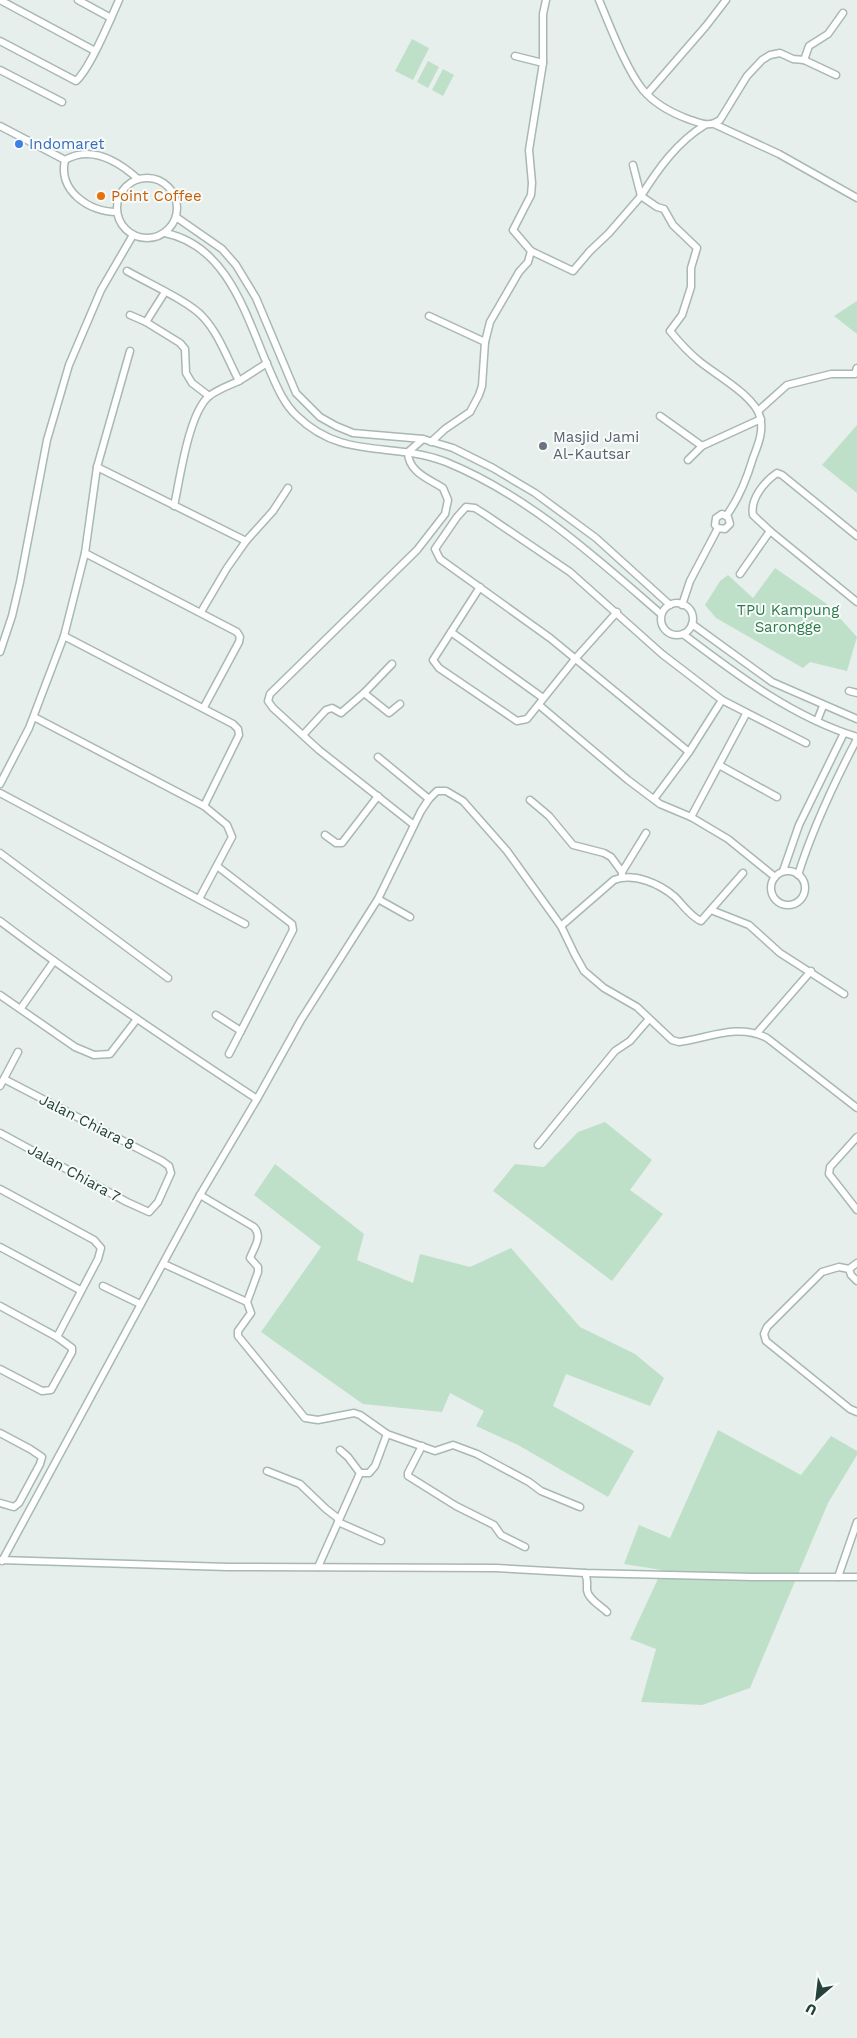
<svg xmlns="http://www.w3.org/2000/svg" width="857" height="2038" font-family="'Work Sans',sans-serif">
	<rect width="100%" height="100%" fill="#e6efeb"/>
	<g fill="#bfe0c8">
		<path d="M412,39L429,48L413,80L395,71Z"/>
		<path d="M428,61L439,67L428,88L417,82Z"/>
		<path d="M443,69L454,75L443,96L432,90Z"/>
		<path d="M857,301V334L834,316Z"/>
		<path d="M857,425V493L822,465Z"/>
		<path d="M775,568L827,604L857,637L847,671L810,662L803,668L716,618L705,605L720,581L728,575L753,598Z"/>
		<path d="M605,1122L652,1160L630,1190L663,1214L612,1281L493,1191L515,1164L544,1167L578,1132Z"/>
		<path d="M275,1164L364,1234L357,1260L413,1283L420,1254L470,1267L511,1248L580,1327L635,1354L664,1378L650,1406L566,1374L553,1406L634,1451L608,1497L518,1445L476,1426L484,1411L450,1393L442,1412L363,1404L261,1332L321,1247L254,1195Z"/>
		<path d="M718,1430L801,1475L831,1436L857,1451V1455L828,1503L750,1688L702,1705L641,1702L656,1649L630,1639L662,1570L624,1564L639,1525L670,1538Z"/>
	</g>
	<g fill="none" stroke-linecap="round" stroke-linejoin="round">
		<g stroke="#a8b8b2" stroke-width="9">
			<g id="street">
				<path d="M0,0L95,51"/>
				<path d="M78,0L111,18"/>
				<path d="M599,0C610,26 626,69 643,90C654,103 672,113 688,119C700,123 709,128 720,120L747,76L762,60L770,55L780,53L793,59L804,60L836,75"/>
				<path d="M0,41L76,81C90,69 111,18 119,0"/>
				<path d="M804,60L809,46L828,34L843,13"/>
				<path d="M543,63V14L546,0"/>
				<path d="M0,70L62,102"/>
				<path d="M647,94L706,26L726,0"/>
				<path d="M714,124L779,154L857,198"/>
				<path d="M0,126L65,160"/>
				<path d="M65,160C58,191 89,212 117,212"/>
				<path d="M65,160C91,145 118,161 138,179"/>
				<path d="M633,165L641,196"/>
				<circle cx="147" cy="208" r="30"/>
				<path d="M641,196C658,169 677,142 705,125"/>
				<path d="M176,217L222,249L236,265L256,298L296,393L320,417L336,426L353,433L423,439L453,448L493,468L535,493L596,538L670,605"/>
				<path d="M165,233C229,246 247,319 270,371C277,387 284,404 297,416C343,461 393,441 446,462C529,496 595,557 661,614"/>
				<path d="M531,251L573,271L590,251L609,233L641,196L657,207L664,209L673,225L697,248L691,268V287L682,315L670,331C679,342 688,352 699,361C716,375 755,396 760,417C764,431 758,445 753,458C747,478 739,499 726,516"/>
				<path d="M127,271C146,282 190,302 203,317C219,334 228,360 239,381C230,385 216,390 208,397C188,416 180,479 174,506"/>
				<path d="M165,292L146,322L180,343L185,349L186,373L192,383L209,396"/>
				<path d="M130,315L146,322"/>
				<path d="M429,316L485,342"/>
				<path d="M239,381L267,363"/>
				<path d="M758,411L787,385L831,374H855L857,368"/>
				<path d="M660,416L702,446"/>
				<path d="M431,442L445,429L470,412L479,395L482,386L485,342L490,322L519,272L528,262L531,251L513,230L531,195L532,183L529,150L543,63L515,56"/>
				<path d="M688,460L702,446L761,419"/>
				<path d="M97,467L246,541"/>
				<path d="M857,536L782,475L777,473C764,482 750,499 753,515L770,531L857,602"/>
				<path d="M85,553L237,632L240,637L239,642L204,707"/>
				<path d="M740,574L770,531"/>
				<path d="M480,587L433,660L439,668L517,721L527,719L575,659L617,612"/>
				<circle cx="677" cy="619" r="16"/>
				<path d="M682,605L690,581L718,528L715,525L716,518L722,514L728,517L730,524L725,529L718,528"/>
				<path d="M201,612L227,568L246,541L273,511L288,488"/>
				<path d="M692,624L772,682L857,719"/>
				<path d="M451,632L543,698"/>
				<path d="M683,634C736,674 792,717 857,737"/>
				<path d="M64,636L233,724L238,729L239,735L204,806"/>
				<path d="M0,652L12,616L20,582L47,440L69,365L101,290L133,235"/>
				<path d="M849,691L857,693"/>
				<path d="M364,693L389,713L400,704"/>
				<path d="M539,705L628,780L660,804L691,817L728,839L775,877"/>
				<path d="M34,717L204,806L227,825L232,837L199,899"/>
				<path d="M817,721L823,706"/>
				<path d="M303,735L326,710L332,708L341,713L364,693L392,664"/>
				<path d="M689,752L550,638L440,559L435,549L457,517L466,507L475,508L486,515L570,572L662,654L722,700L806,743"/>
				<path d="M378,757L429,799"/>
				<path d="M719,765L777,797"/>
				<path d="M0,784L29,728L64,636L85,553L97,467L130,351"/>
				<path d="M0,793L245,924"/>
				<path d="M654,799L689,752L722,700"/>
				<path d="M530,800L549,816L573,845L604,853L611,857L622,872V877"/>
				<path d="M691,817L746,714"/>
				<path d="M414,825L319,750L273,708L268,701L270,694L417,550L445,514L448,500L443,488C429,479 408,472 408,452L423,439"/>
				<path d="M325,835L336,843H342L378,796"/>
				<path d="M0,853L168,978"/>
				<path d="M217,866L292,924L293,930L229,1054"/>
				<path d="M783,871L799,825L844,733"/>
				<circle cx="788" cy="888" r="17"/>
				<path d="M622,872L646,833"/>
				<path d="M798,875C813,827 834,783 857,739"/>
				<path d="M378,899L410,917"/>
				<path d="M711,910L749,925L780,953L844,994"/>
				<path d="M0,921C83,984 170,1042 257,1099L200,1195L2,1561"/>
				<path d="M561,926L614,880C634,872 660,884 675,897C683,905 691,917 701,921L743,873"/>
				<path d="M0,995L75,1047L94,1055L110,1054L137,1019"/>
				<path d="M21,1008L54,961"/>
				<path d="M216,1015L241,1031"/>
				<path d="M757,1033L811,971"/>
				<path d="M0,1086L18,1052"/>
				<path d="M257,1099L301,1020L378,899L421,811L429,799L437,791H446L463,801L507,851L561,926L575,955L584,971L604,988L637,1007L672,1040L679,1042C709,1038 738,1023 767,1038L857,1108"/>
				<path d="M0,1133L127,1202L149,1212L158,1202L171,1173L169,1166L162,1161L4,1079"/>
				<path d="M857,1137L830,1167L829,1174L857,1210"/>
				<path d="M538,1145L615,1051L630,1041L649,1019"/>
				<path d="M0,1189L94,1240L101,1248L98,1259L57,1337L72,1348V1352L51,1390L42,1391L0,1369"/>
				<path d="M200,1195L254,1227C263,1237 254,1247 250,1258L258,1267V1272L247,1302"/>
				<path d="M0,1247L80,1290"/>
				<path d="M164,1264L247,1302L251,1313L238,1331V1336L305,1418L318,1420L354,1413L360,1415L387,1434L435,1451L453,1445L477,1454L529,1482L541,1491L580,1507"/>
				<path d="M849,1269L857,1263"/>
				<path d="M857,1281L851,1275L849,1269L839,1267L822,1272L767,1327L764,1334L766,1341L850,1409L857,1412"/>
				<path d="M103,1286L140,1304"/>
				<path d="M0,1306L57,1337"/>
				<path d="M0,1433L30,1449L42,1457L40,1464L19,1503L14,1507L0,1503"/>
				<path d="M422,1446L408,1473V1476L456,1506L494,1525L501,1535L525,1547"/>
				<path d="M340,1450L348,1457L360,1473"/>
				<path d="M267,1471L300,1484L326,1509L339,1519"/>
				<path d="M338,1522L381,1541"/>
				<path d="M0,1560L228,1567L496,1568L585,1573L754,1577H857"/>
				<path d="M318,1567L360,1473H369L375,1466L387,1434"/>
				<path d="M585,1573C588,1580 587,1583 587,1590C588,1599 601,1606 607,1612"/>
				<path d="M838,1577L857,1522"/>
			</g>
		</g>
		<use href="#street" stroke="#fff" stroke-width="6"/>
	</g>
	<circle fill="#3f7fe0" stroke="#f7fbf9" stroke-width="2" cx="19" cy="144" r="5"/>
	<circle fill="#e8710a" stroke="#f7fbf9" stroke-width="2" cx="101" cy="196" r="5"/>
	<circle fill="#6b7280" stroke="#f7fbf9" stroke-width="2" cx="543" cy="446" r="5"/>
	<g text-anchor="middle" dominant-baseline="central" stroke-width="4" stroke-linejoin="round" paint-order="stroke">
		<g font-size="15" fill="#366cbe" stroke="#f7fbf9" text-anchor="start">
			<text x="29" y="144">Indomaret</text>
		</g>
		<g font-size="15" fill="#c56008" stroke="#f7fbf9" text-anchor="start">
			<text x="111" y="196">Point Coffee</text>
		</g>
		<g font-size="15" fill="#5b616d" stroke="#f7fbf9" text-anchor="start">
			<text x="553" y="437">Masjid Jami<tspan x="553" dy="17">Al-Kautsar</tspan></text>
		</g>
		<g font-size="15" fill="#2d7a4b" stroke="#f7fbf9">
			<text x="788" y="610">TPU Kampung<tspan x="788" dy="17">Sarongge</tspan></text>
		</g>
		<g font-size="15" fill="#24423a" stroke="#f7fbf9">
			<text transform="translate(87 1122) rotate(27)">Jalan Chiara 8</text>
			<text transform="translate(74 1173) rotate(29)">Jalan Chiara 7</text>
		</g>
	</g>
	<g transform="translate(817 1998) rotate(208)" stroke="#f7fbf9" stroke-width="4" paint-order="stroke">
	<path d="M0-4L9 19L0 12L-9 19Z" fill="#24423a"/>
	<text y="-8" font-size="14" font-weight="bold" text-anchor="middle" fill="#24423a">U</text>
	</g>
</svg>
